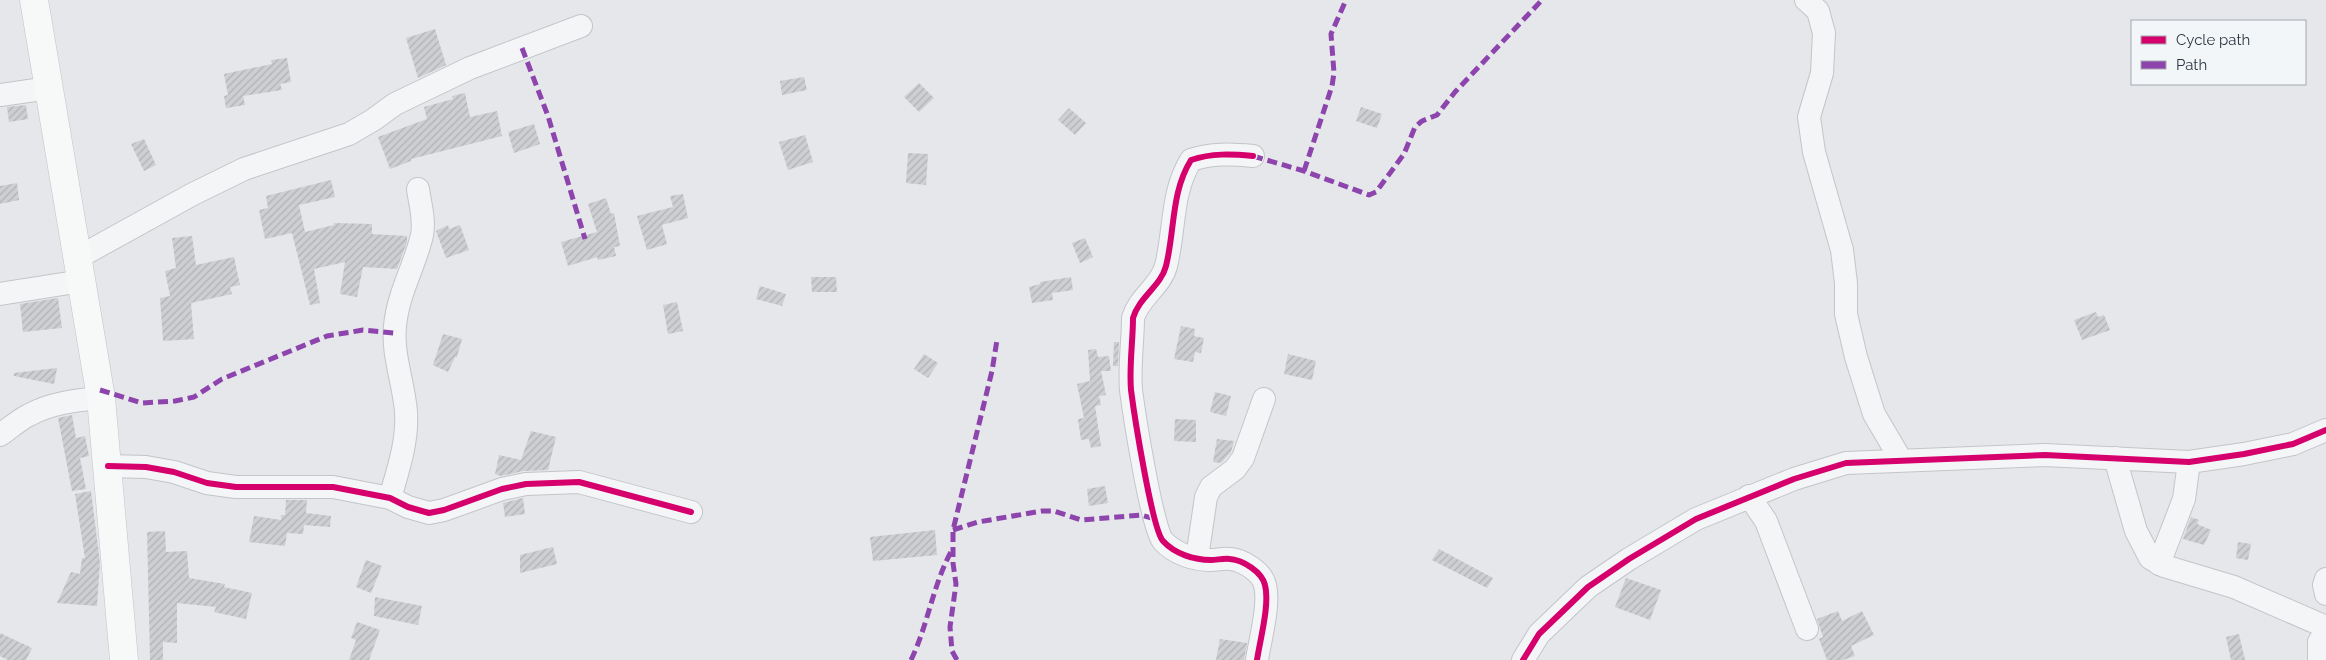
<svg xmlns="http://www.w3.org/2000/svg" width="2326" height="660" font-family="Raleway,sans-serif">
	<defs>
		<pattern id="building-hatch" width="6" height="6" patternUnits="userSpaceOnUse" patternTransform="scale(1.25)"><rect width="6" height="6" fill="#cdcfd2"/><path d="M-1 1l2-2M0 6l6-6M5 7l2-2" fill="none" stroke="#b0b2b6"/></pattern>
	</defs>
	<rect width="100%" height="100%" fill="#e5e7ea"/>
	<g fill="url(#building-hatch)">
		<path d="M435,29L446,65L418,78L406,38Z"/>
		<path d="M287,58L291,82L280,84L282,90L243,96L245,105L226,108L224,96L228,95L224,74L272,64L271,60Z"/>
		<path d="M804,77L807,90L782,95L780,81Z"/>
		<path d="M919,83L934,98L919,112L904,97Z"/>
		<path d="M465,93L470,117L497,111L502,136L411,159V161L390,169L378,137L427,119L424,107L453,99L452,96Z"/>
		<path d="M26,105L28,119L9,122L7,107Z"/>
		<path d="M1361,107L1382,114L1377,128L1356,121Z"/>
		<path d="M1069,108L1086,123L1075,135L1058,120Z"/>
		<path d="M534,124L540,144L514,153L508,132Z"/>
		<path d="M805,135L813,162L788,170L779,142Z"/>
		<path d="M144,139L156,165L144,171L131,144Z"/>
		<path d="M908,153L928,154L926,185L906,183Z"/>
		<path d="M331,180L335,197L299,205L305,232L334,225V223L372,224V234L407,236V242L397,269L363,267L357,297L340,294L345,262L314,269L320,303L310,305L292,233L265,239L259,210L268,208L266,196Z"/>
		<path d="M17,183L19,200L0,204V186Z"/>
		<path d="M683,194L688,218L662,225L667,244L647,250L637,216L673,207L670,196Z"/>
		<path d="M606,198L611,214L614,213L620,246L614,247L616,256L598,260L597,257L568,266L561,242L597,232L588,204Z"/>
		<path d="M448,225L449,229L460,225L469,250L446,258L436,231Z"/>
		<path d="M192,236L196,265L234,257L240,285L230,287L232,294L191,303L194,339L163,341L160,298L170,296L165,271L176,268L172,238Z"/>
		<path d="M1085,238L1093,257L1080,263L1072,243Z"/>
		<path d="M811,277H836L837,292H812Z"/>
		<path d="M1071,277L1073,290L1052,293L1053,300L1032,303L1029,287L1040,284V282Z"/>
		<path d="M760,286L786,294L782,306L756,299Z"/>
		<path d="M58,298L62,328L23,332L20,304Z"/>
		<path d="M677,302L683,331L668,334L663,305Z"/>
		<path d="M2096,312L2098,317L2104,315L2110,330L2082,340L2074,320Z"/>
		<path d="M1181,326L1195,329L1194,336L1204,338L1201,353L1195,352L1193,362L1174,359Z"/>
		<path d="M443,334L462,339L457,357H455L448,372L433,365Z"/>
		<path d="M1114,342H1119L1118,366H1113Z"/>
		<path d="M1096,349L1098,357L1109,356L1111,371H1101L1106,395L1099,396L1101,405L1095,406L1101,446L1091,448L1089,439L1081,440L1078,419L1084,418L1077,384L1090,381L1088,350Z"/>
		<path d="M924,354L938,363L928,378L914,369Z"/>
		<path d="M1288,354L1316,361L1312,380L1284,374Z"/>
		<path d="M57,368L54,384L14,376V373Z"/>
		<path d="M1215,392L1231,396L1226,416L1210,412Z"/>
		<path d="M72,415L76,438L85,436L89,456L80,458L86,489L72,491L58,418Z"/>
		<path d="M1175,419L1196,420V442L1174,441Z"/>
		<path d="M531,431L556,437L548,470L523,471L501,476L495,474L499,455L521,460Z"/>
		<path d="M1217,439L1234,441L1231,452L1221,463L1213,462Z"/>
		<path d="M1105,486L1108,503L1089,506L1087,489Z"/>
		<path d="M91,491L100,563L97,606L57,603L71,572L80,574L82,558H85L75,494Z"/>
		<path d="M523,498L525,514L505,517L503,503Z"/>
		<path d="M286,500H307L306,513L331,516L330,527L304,525L303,534L287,533L285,546L249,542L254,516L281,520V515H285Z"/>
		<path d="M2191,517L2199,520L2197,524L2211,530L2204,545L2183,539Z"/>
		<path d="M935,530L937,555L873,561L870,537Z"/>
		<path d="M165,531L166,552L187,551L189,578L225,584L224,587L252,593L246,619L214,612L216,607L177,603V643L163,642V660H150L147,532Z"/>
		<path d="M2238,542L2251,544L2248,560L2236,558Z"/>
		<path d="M553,547L557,564L520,573V555Z"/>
		<path d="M1439,549L1493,578L1487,588L1432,560Z"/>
		<path d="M366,560L382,566L371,593L356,587Z"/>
		<path d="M1626,578L1661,590L1650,620L1615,607Z"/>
		<path d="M375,597L422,606L418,625L374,616Z"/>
		<path d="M1838,611L1842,621L1862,611L1874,635L1851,646L1855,656L1843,660H1827L1819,639L1823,637L1817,619Z"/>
		<path d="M357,622L380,630L369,660H349L356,640L351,638Z"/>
		<path d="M0,633L32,648L26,660H8L0,656Z"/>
		<path d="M2239,634L2245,660H2231L2226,637Z"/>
		<path d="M1220,639L1247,643L1244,660H1216Z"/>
	</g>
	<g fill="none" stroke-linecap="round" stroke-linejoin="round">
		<g stroke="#c3c5c8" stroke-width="24">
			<g id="minor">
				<path d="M1806,0L1818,11L1824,33L1822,73L1809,117L1814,152L1842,250L1846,283V314L1856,357L1874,414L1901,460"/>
				<path d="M0,95L49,88"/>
				<path d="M1253,156C1231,154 1212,153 1191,160C1171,192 1175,230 1166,266C1161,286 1139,297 1133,318C1133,341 1129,366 1131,390C1134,413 1152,529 1163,541C1175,554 1194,560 1211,560C1217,560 1224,558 1230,559C1243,560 1262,572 1265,585C1270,604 1260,640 1257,660"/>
				<path d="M79,257L193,194L244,169L349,134L373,120L395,104L470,68L581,26"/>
				<path d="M0,294L82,281"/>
				<path d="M0,435C10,428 19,420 29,415C51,403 77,400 101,398"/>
				<path d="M2115,458L2136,531L2150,558L2164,566L2234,587L2326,627"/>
				<path d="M108,466L146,467L174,472L207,483L236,487H333L390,498L408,507L429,513L444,510L502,489L526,484L579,482L691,512"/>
				<path d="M1749,496L1766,521L1807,629"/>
				<path d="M390,498C398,470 408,441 406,412C404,383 392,355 395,326C398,293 415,266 422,235C425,220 420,204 418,189"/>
				<path d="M1197,558L1206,497L1211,487L1235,469L1243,458L1264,399"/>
				<path d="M2159,564L2184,499L2189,462"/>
				<path d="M2326,579L2324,585L2326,594"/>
				<path d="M1523,660L1539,634L1588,587L1629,559L1696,519L1794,479L1846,463L2045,455L2189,462L2244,454L2293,444L2326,430"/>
				<path d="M2319,660V642L2326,631"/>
			</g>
		</g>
		<g stroke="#c2c4c7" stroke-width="29">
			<path id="major" d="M34,0L101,398L124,660"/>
		</g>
		<use href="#minor" stroke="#f4f5f6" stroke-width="22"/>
		<use href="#major" stroke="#f7f8f8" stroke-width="28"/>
		<g stroke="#8e44ad" stroke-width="5" stroke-dasharray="10 5" stroke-linecap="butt">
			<path d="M522,48L548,116L585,239"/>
			<path d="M1253,156L1304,171L1369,195L1376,192L1404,154L1415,127L1422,121L1437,115L1455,92L1542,0"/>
			<path d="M1304,171L1332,86L1334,73L1331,34L1346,0"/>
			<path d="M100,390L142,403L175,401L194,397L222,379L327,336L363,330L394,333"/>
			<path d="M953,530L978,522L1042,511H1054L1081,520L1141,515L1155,519"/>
			<path d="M911,660C928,625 933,584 952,550"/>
			<path d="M957,660L952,651L950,627L956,584L953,563V530L992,371L997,340"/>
		</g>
		<g stroke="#f3f6f8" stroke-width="9">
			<g id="cycleway">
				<path d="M1253,156C1231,154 1212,153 1191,160C1171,192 1175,230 1166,266C1161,286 1139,297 1133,318C1133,341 1129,366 1131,390C1134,413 1152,529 1163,541C1175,554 1194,560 1211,560C1217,560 1224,558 1230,559C1243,560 1262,572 1265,585C1270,604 1260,640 1257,660"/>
				<path d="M108,466L146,467L174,472L207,483L236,487H333L390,498L408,507L429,513L444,510L502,489L526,484L579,482L691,512"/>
				<path d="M1523,660L1539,634L1588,587L1629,559L1696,519L1794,479L1846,463L2045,455L2189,462L2244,454L2293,444L2326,430"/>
			</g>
		</g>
		<use href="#cycleway" stroke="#d6006c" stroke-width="6"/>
	</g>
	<rect x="2131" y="20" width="175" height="65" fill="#f3f6f8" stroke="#a3aaaf"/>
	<rect x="2141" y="36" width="25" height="8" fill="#d6006c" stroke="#a3aaaf"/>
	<text x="2176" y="45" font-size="15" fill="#2c3742">Cycle path</text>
	<rect x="2141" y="61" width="25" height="8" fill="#8e44ad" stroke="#a3aaaf"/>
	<text x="2176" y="70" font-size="15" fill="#2c3742">Path</text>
</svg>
